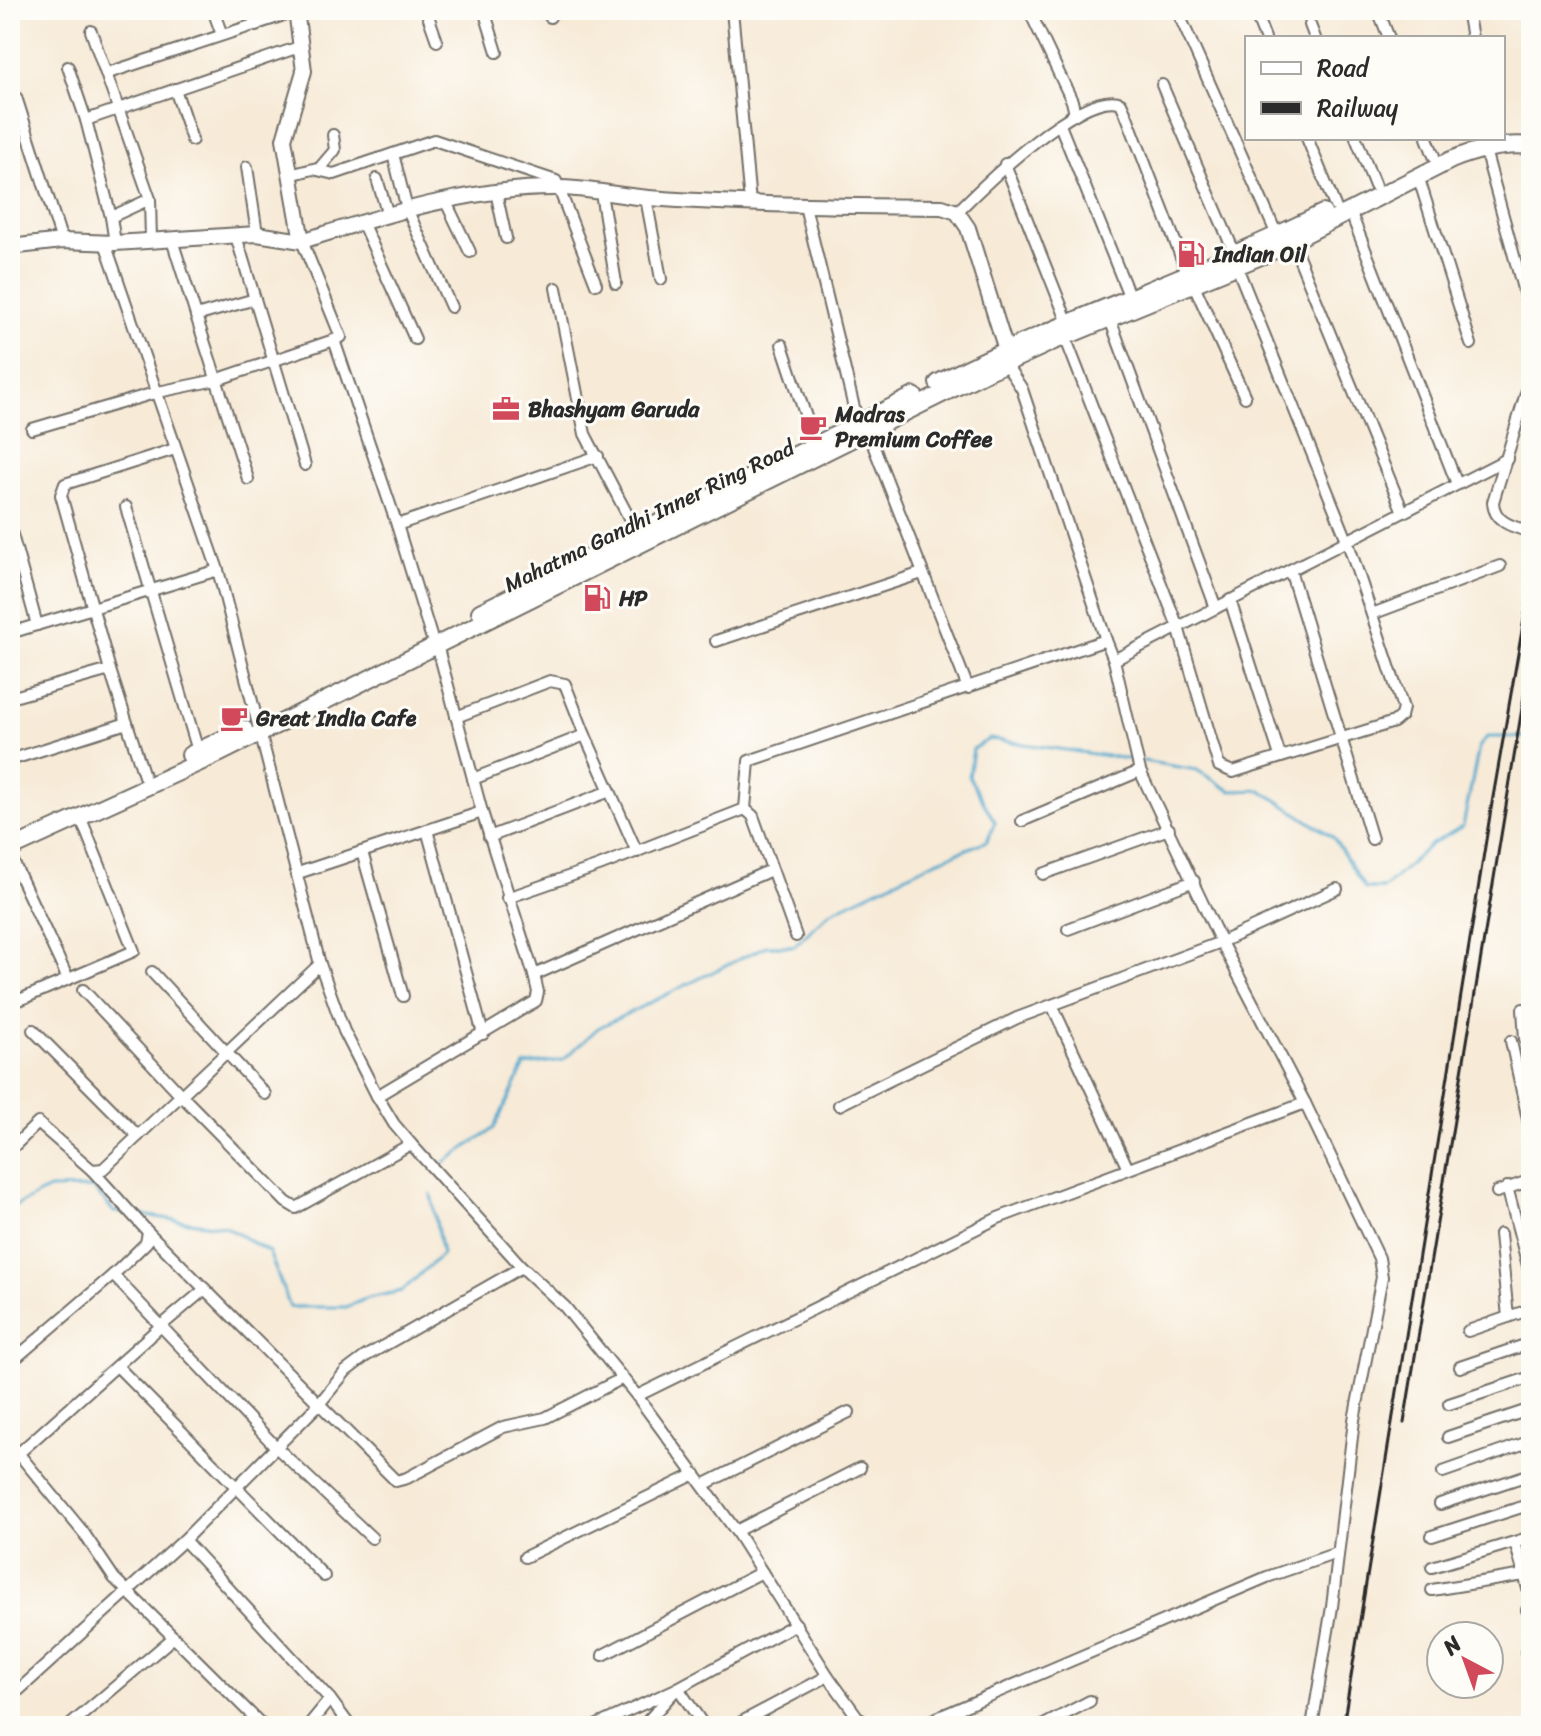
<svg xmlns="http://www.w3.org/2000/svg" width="1541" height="1736" font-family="Sriracha,sans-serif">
	<rect width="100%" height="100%" fill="#fdfcf7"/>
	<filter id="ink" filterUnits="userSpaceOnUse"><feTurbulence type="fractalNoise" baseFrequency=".0125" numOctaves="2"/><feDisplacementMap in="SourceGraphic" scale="16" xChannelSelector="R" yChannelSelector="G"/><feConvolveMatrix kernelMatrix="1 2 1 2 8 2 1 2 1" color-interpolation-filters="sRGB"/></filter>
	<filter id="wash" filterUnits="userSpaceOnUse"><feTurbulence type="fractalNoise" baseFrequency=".006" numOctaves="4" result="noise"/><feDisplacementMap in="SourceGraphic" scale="32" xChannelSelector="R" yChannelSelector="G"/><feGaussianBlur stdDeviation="1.8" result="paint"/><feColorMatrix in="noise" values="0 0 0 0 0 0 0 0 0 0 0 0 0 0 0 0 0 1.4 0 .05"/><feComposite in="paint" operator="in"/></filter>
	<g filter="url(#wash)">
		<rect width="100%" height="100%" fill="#f7ead7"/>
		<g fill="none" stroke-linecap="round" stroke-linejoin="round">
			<g stroke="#50a7cc" stroke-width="3">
				<path d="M1143,761L1197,770L1231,791L1261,790L1333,837L1365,888H1384L1430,845L1463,826L1479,747L1487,737H1531"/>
				<path d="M445,1162L494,1128L525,1065L563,1060L598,1028L766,946H794L830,912L934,862L987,841L995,822L969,777L973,749L989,739L1135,760"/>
				<path d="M10,1209L49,1189L93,1188L114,1212L126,1213"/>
				<path d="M141,1215L226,1227L269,1252L290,1307H346L368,1298L402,1291L442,1254L431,1194"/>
			</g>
		</g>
	</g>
	<g filter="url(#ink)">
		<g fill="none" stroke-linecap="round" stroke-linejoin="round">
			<g stroke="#726e67" stroke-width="14">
				<g id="minor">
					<path d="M213,10L222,35"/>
					<path d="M252,10L256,26"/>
					<path d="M426,10L437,41"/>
					<path d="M484,10L497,52"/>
					<path d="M547,10L550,17"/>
					<path d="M732,10L750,203"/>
					<path d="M1029,10L1072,101L1075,114"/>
					<path d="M1177,10L1277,235"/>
					<path d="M1254,10L1265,38"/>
					<path d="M1378,10L1389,38"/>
					<path d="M1467,10L1472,38"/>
					<path d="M1310,25L1315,38"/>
					<path d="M91,31L150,199L151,241"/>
					<path d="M68,67L86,120"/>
					<path d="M108,73L296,11"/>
					<path d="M1162,85L1235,254"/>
					<path d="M175,89L192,140"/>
					<path d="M16,97L62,241"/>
					<path d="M1060,125L1130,298"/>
					<path d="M1307,138L1335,206"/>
					<path d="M1356,138L1375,186"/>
					<path d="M1427,138L1434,156"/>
					<path d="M1485,150L1531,318"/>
					<path d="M393,154L407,209L451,307"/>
					<path d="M1005,164L1068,323"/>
					<path d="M247,167L257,234"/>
					<path d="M318,170L335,150L333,135"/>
					<path d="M290,175L313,169L334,174L434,140L556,181L596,284"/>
					<path d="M1418,176L1471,344"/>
					<path d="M377,179L388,215"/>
					<path d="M496,192L506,238"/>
					<path d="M601,193L616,283"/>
					<path d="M646,198L661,279"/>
					<path d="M445,200L470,252"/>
					<path d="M805,206L858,424"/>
					<path d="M1350,211L1457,484"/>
					<path d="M957,212C983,186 1084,87 1121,103L1126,114L1188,275"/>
					<path d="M111,217L150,199"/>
					<path d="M362,222L415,339"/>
					<path d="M236,236L305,465"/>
					<path d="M172,240L248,479"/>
					<path d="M302,241L341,337L334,340"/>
					<path d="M1292,241L1403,512"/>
					<path d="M105,243L218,570L320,964L344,1031L377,1096L394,1124L411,1144L522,1267L565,1307L637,1396L736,1531L828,1676L864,1726"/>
					<path d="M115,243L111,217L86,120L302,46"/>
					<path d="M1194,285L1245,397"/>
					<path d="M556,288L585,434L637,533"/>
					<path d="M196,316L255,299"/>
					<path d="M1110,319L1216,608"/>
					<path d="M1065,337L1178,627L1219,766L1233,772L1394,722L1401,716L1403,708L1347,540L1237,267"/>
					<path d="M782,345L815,444"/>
					<path d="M1005,363L1022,389L1106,640"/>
					<path d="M1531,377L1493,502C1494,523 1514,527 1531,532"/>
					<path d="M32,429L158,392L216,380L334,340L397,525L431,636"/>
					<path d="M868,432L968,688"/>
					<path d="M126,507L198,751"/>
					<path d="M397,525L598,456"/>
					<path d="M11,531L37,625"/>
					<path d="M1290,570L1372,839"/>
					<path d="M1230,600L1280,756"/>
					<path d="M1372,614L1500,566"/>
					<path d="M10,633L218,570"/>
					<path d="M716,641L922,573"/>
					<path d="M437,645L482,812"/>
					<path d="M1114,660L1507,459"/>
					<path d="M110,670L144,776"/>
					<path d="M10,698L110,670L61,495L65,484L175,449"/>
					<path d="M456,717L550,681L565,684L585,735L473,779"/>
					<path d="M585,735L637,852"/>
					<path d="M10,760L127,723"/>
					<path d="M1022,821L1140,771"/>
					<path d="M427,830L483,1034"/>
					<path d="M489,837L610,791"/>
					<path d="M362,852L403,996"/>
					<path d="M10,855L68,979"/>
					<path d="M298,873L482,812L534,975L538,992L536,1001L377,1096"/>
					<path d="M1043,874L1169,829"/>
					<path d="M507,898L599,866L745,809L753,816L796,936"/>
					<path d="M1068,929L1194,881"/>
					<path d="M152,972L265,1094"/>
					<path d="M534,975L771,870"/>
					<path d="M83,990L181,1095L286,1202L296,1208L411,1144"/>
					<path d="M10,1004L134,951L80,816"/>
					<path d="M1052,1005L1128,1169"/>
					<path d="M1523,1009L1525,1039"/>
					<path d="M33,1030L138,1136"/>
					<path d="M1511,1041L1531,1133"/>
					<path d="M1305,1103L1379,1258L1382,1277L1354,1420L1332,1607L1312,1726"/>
					<path d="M839,1105L1017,1018L1221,942L1337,889"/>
					<path d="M10,1150L38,1123L92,1170L103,1169L320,964"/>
					<path d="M92,1170L148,1232L146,1243L113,1275L161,1326L205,1289"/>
					<path d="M1526,1182L1531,1199"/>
					<path d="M1507,1187L1531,1277"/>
					<path d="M1497,1192L1531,1180"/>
					<path d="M148,1232L396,1481L407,1478L503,1427L545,1418L621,1379"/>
					<path d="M1500,1234L1508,1317"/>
					<path d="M1468,1331L1531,1309"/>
					<path d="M10,1363L113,1275"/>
					<path d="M117,1366L324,1576"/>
					<path d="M1460,1367L1531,1343"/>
					<path d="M637,1396L998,1218L1305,1103L1221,942L1140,771L1114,660L1106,640L749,761L745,809"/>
					<path d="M1449,1404L1531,1377"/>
					<path d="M1448,1437L1531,1409"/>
					<path d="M18,1453L83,1532L114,1578L263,1726"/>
					<path d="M10,1461L161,1326L275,1446L372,1538"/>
					<path d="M1443,1472L1531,1441"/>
					<path d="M703,1485L849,1412"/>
					<path d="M1440,1504L1531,1474"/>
					<path d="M736,1531L860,1468"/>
					<path d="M1432,1536L1531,1504"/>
					<path d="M184,1540L330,1699L308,1726"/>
					<path d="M1515,1542L1529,1592"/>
					<path d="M525,1557L695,1474"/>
					<path d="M1432,1567L1531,1537"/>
					<path d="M1432,1590L1524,1575"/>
					<path d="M1527,1610L1531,1609"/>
					<path d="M1531,1650L1526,1652L1531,1660"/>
					<path d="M603,1655L762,1572"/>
					<path d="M678,1688L704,1726"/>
					<path d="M10,1698L184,1540L319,1404L346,1371L366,1356L522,1267"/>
					<path d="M330,1699L350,1726"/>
					<path d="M69,1726L174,1637"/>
					<path d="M595,1726L678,1688L796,1624"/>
					<path d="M643,1726L674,1692"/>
					<path d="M734,1726L828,1676"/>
					<path d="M846,1726L860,1719"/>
					<path d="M918,1726L1267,1577L1337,1553"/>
					<path d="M1042,1726L1090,1701"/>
				</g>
			</g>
			<g stroke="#726e67" stroke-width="18">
				<path id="tertiary" d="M302,241C384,215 470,187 558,188C588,188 619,196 649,198C746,205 844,206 942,207L957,212L968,228L1006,350"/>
			</g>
			<g stroke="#726e67" stroke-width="18">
				<path id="secondary" d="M10,247L62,241L115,243L257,234L302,241L284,139L304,71L296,10"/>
			</g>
			<g stroke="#726e67" stroke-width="20">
				<g id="primary">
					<path d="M938,383C1063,319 1197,276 1323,213"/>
					<path d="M480,612L914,396"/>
					<path d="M190,755L244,729"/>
					<path d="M10,849L218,754L980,375L1054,341L1268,253L1451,160C1476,150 1503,143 1531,146"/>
				</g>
			</g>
			<use href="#minor" stroke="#fff" stroke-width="10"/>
			<use href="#tertiary" stroke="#fff" stroke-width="14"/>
			<use href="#secondary" stroke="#fff" stroke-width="14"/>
			<use href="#primary" stroke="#fff" stroke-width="16"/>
			<g stroke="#2b2b2b" stroke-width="3">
				<path d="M1404,1423L1531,654"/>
				<path d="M1343,1726L1492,803L1531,579"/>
			</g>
		</g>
	</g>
	<defs>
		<g id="fuel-bare" transform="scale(2.16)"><path d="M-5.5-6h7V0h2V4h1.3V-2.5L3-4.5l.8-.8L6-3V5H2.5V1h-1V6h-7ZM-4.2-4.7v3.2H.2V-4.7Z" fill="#d1495b" stroke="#fdfcf7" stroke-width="2.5" paint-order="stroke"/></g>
		<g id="office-bare" transform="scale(2.16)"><path d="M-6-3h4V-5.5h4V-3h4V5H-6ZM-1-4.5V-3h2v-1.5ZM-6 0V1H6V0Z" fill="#d1495b" stroke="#fdfcf7" stroke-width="2.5" paint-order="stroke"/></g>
		<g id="cafe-bare" transform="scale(2.16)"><path d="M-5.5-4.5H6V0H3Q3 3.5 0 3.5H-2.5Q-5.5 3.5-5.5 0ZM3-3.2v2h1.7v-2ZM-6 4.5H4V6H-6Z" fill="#d1495b" stroke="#fdfcf7" stroke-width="2.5" paint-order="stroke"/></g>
	</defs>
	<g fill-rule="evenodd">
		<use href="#fuel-bare" x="1191" y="254"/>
		<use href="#office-bare" x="506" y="409"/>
		<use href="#cafe-bare" x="813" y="427"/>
		<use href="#fuel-bare" x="597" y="598"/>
		<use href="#cafe-bare" x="234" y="718"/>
	</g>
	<g text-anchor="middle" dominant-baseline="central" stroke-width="6" stroke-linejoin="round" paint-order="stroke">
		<g font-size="22" font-weight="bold" fill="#2b2b2b" stroke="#fdfcf7" text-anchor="start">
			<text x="1213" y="254">Indian Oil</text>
			<text x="528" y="409">Bhashyam Garuda</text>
			<text x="835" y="414">Madras<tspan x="835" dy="25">Premium Coffee</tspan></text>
			<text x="619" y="598">HP</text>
			<text x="256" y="718">Great India Cafe</text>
		</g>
		<g font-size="22" fill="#2b2b2b" stroke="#fdfcf7">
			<text transform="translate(649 516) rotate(-26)">Mahatma Gandhi Inner Ring Road</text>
		</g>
	</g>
	<rect width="1541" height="1736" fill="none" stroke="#fdfcf7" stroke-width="40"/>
	<rect x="1245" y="36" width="260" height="104" fill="#fdfcf7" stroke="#a9a8a5" stroke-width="2"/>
	<rect x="1261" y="62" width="40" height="12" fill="#ffffff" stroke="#a9a8a5" stroke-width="2"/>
	<text x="1317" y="76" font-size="24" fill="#2b2b2b">Road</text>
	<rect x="1261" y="102" width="40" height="12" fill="#2b2b2b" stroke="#a9a8a5" stroke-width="2"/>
	<text x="1317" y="116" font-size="24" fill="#2b2b2b">Railway</text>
	<g transform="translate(1465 1660) rotate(319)"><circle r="38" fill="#fdfcf7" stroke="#a9a8a5" stroke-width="2"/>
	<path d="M0-6L14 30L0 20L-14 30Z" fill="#d1495b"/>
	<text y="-12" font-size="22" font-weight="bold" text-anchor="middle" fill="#2b2b2b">N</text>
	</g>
</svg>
